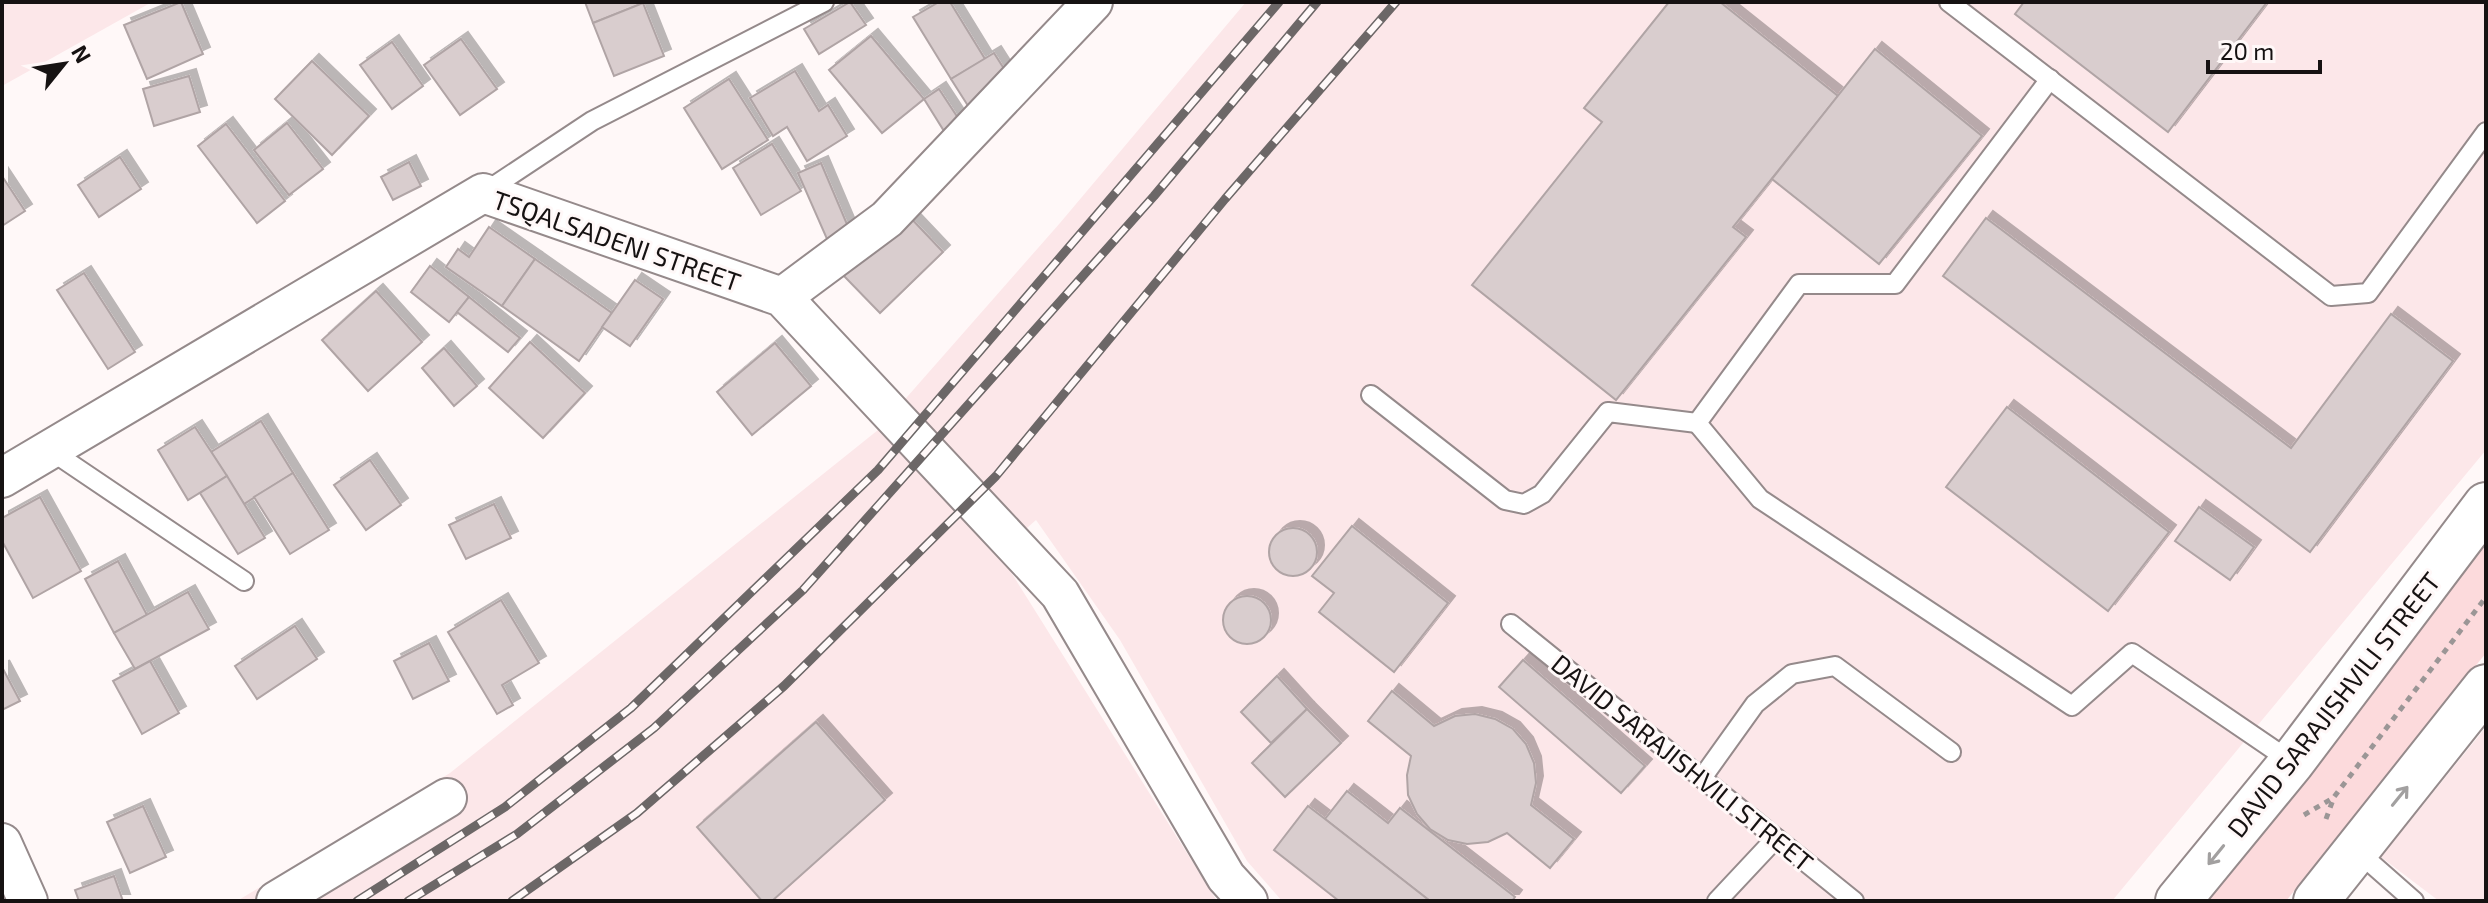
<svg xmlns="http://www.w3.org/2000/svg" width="2488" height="903" font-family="'Exo 2',sans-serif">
	<defs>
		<filter id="shadow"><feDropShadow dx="7" dy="-7" stdDeviation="0" flood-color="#0004"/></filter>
	</defs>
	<rect width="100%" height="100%" fill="#fff8f8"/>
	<g fill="#fce7e9">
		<path d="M2,2H152L2,86Z"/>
		<path d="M1246,2H2486V450L2112,901H1282L1247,861L1120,640L1036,520L999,553L1217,901H237L450,773L878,430L1060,223Z"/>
		<path d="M2486,727V901H2439L2381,857Z"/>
	</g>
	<path fill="#fcdadc" d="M2486,544V653L2286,901H2203L2382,681Z"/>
	<g fill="#d9cdce" stroke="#b0a4a5" stroke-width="2" filter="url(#shadow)">
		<path d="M181,2L203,54L147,79L124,25Z"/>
		<path d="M585,2H646L593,23Z"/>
		<path d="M850,2L866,25L819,54L804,29Z"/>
		<path d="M939,2H950L985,59L951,79L913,17Z"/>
		<path d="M1669,2H1720L1838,96L1733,227L1746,237L1616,400L1472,285L1602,122L1584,108Z"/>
		<path d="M2024,2H2267L2168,132L2015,14Z"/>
		<path d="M643,3L664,56L614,76L593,23Z"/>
		<path d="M871,36L924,99L882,133L829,70Z"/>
		<path d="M461,39L497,89L460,115L424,65Z"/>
		<path d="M392,42L423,86L392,109L360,65Z"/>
		<path d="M1875,49L1982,136L1879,264L1772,179Z"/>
		<path d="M994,53L1013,83L970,109L951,79Z"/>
		<path d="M312,61L369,116L332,155L275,99Z"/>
		<path d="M795,71L819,111L828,105L847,136L807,161L787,127L773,136L750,98Z"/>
		<path d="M189,76L200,112L154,126L143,89Z"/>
		<path d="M729,79L768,140L722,169L684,108Z"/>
		<path d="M939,89L960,121L944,131L924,99Z"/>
		<path d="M287,123L323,169L289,195L254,150Z"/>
		<path d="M226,124L285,201L257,223L198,146Z"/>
		<path d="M772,144L801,191L761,215L733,168Z"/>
		<path d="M120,157L141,189L99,217L78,185Z"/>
		<path d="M409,162L421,186L393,200L381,177Z"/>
		<path d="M821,163L849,229L827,239L798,173Z"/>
		<path d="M2,176L25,211L2,226Z"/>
		<path d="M906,213L943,252L880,313L843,275Z"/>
		<path d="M1986,218L2291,448L2391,314L2453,361L2310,552L1943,276Z"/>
		<path d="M489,227L535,259L502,306L446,267L458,249L469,257Z"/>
		<path d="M535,259L612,313L579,361L502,306Z"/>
		<path d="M430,266L469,297L449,322L411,292Z"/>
		<path d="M84,273L135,352L108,369L57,290Z"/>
		<path d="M635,280L663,299L630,346L602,327Z"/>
		<path d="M376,291L422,342L368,391L322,340Z"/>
		<path d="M469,297L520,338L508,352L457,312Z"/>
		<path d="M530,342L585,393L543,438L489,388Z"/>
		<path d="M775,343L811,386L752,435L717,392Z"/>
		<path d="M444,348L477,386L454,406L422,368Z"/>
		<path d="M2007,407L2169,532L2108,611L1946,487Z"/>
		<path d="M261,421L293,473L244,504L211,452Z"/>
		<path d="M195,427L227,476L188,500L158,450Z"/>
		<path d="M370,460L401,505L366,530L334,485Z"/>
		<path d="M293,473L329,530L290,554L254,497Z"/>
		<path d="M227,476L265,538L238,554L200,493Z"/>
		<path d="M40,497L81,571L33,598L2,541V518Z"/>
		<path d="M494,504L511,538L466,559L449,525Z"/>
		<path d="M2199,507L2254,547L2230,580L2175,541Z"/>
		<path d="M1352,526L1448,603L1394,672L1319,612L1334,593L1312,576Z"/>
		<circle cx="1293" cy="552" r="24"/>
		<path d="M118,561L147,615L114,633L85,579Z"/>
		<path d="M188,592L209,629L135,669L114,633Z"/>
		<circle cx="1247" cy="620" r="24"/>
		<path d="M501,600L539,663L502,685L513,705L497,714L448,632Z"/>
		<path d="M295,626L317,659L257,699L235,666Z"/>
		<path d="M429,643L449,681L413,699L394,661Z"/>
		<path d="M1523,660L1645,766L1621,793L1499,687Z"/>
		<path d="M150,661L179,713L142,734L113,681Z"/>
		<path d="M2,667L20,701L2,710Z"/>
		<path d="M1277,676L1307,709L1271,743L1241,712Z"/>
		<path d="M1392,691L1434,726L1455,716L1475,714L1495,719L1513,729L1526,744L1534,763L1536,783L1531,805L1574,839L1550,868L1507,833L1488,842L1467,844L1448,840L1430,829L1417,814L1408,795L1407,775L1411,756L1368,721Z"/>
		<path d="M1307,709L1341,743L1285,797L1252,763Z"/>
		<path d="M816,722L885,800L772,901H762L697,827Z"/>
		<path d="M1347,791L1388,823L1400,808L1515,897L1512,901H1430L1325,819Z"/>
		<path d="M143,806L166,857L130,873L107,822Z"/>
		<path d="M1308,806L1325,819L1430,901H1339L1274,850Z"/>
		<path d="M114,876L123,901H79L75,890Z"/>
	</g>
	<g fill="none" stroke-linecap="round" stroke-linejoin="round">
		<g stroke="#958a8b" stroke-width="22">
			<g id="service">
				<path d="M1949,2L2331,296L2368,293L2486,132"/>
				<path d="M2050,79L1895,284H1799L1697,423L1760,499L2072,706L2132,653L2292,762"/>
				<path d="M485,192L592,121L824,2"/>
				<path d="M1371,395L1505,500L1524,504L1542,494L1608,412L1697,423"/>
				<path d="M50,450L244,581"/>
				<path d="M1511,624L1854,901"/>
				<path d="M1702,778L1755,704L1792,674L1835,666L1951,752"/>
				<path d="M2356,850L2414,901"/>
				<path d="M1717,901L1776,838"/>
			</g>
		</g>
		<g stroke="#958a8b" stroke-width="42">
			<g id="minor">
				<path d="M782,297L887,219L1093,2"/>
				<path d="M2,478L483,193L782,297L1060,594L1226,877L1248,901"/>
				<path d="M2,843L28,901"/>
				<path d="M276,901L447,798"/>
			</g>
		</g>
		<g stroke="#958a8b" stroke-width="48">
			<g id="secondary">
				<path d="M2178,901L2292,762L2486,505"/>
				<path d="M2316,901L2486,687"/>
			</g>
		</g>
		<g stroke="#9b9696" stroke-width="5" stroke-dasharray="6 6" stroke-linecap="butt">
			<path d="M2304,815L2333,798"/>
			<path d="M2326,819L2334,797L2486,597"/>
		</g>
		<use href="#service" stroke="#fff" stroke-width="18"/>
		<use href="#minor" stroke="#fff" stroke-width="38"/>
		<use href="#secondary" stroke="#fff" stroke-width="44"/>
		<g stroke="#6c6767" stroke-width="9">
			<g id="rail">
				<path d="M357,901L505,807L631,708L878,470L1279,2"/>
				<path d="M408,901L517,834L654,728L803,590L1154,196L1317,2"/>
				<path d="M512,901L637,813L784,686L996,476L1225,199L1396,2"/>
			</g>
		</g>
		<use href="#rail" stroke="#fff8f8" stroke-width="6" stroke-dasharray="18" stroke-linecap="butt"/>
	</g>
	<defs><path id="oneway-shaft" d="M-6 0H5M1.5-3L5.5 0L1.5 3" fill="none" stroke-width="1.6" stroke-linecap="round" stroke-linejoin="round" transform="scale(2)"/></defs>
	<g stroke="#a2a0a0">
		<use href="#oneway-shaft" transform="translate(2400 796) rotate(-51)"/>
		<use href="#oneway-shaft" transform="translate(2216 855) rotate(129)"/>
	</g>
	<g text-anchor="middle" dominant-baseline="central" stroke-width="6" stroke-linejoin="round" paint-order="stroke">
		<g font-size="26" fill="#161212" stroke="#fff8f8">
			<text transform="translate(617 240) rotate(19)">TSQALSADENI STREET</text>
			<text transform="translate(2333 704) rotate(-52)">DAVID SARAJISHVILI STREET</text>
			<text transform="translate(1683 762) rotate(39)">DAVID SARAJISHVILI STREET</text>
		</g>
	</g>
	<rect width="2488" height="903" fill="none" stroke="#161212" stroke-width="8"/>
	<g transform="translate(64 64) rotate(60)" stroke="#fff8f8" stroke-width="6" paint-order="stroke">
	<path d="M0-6L14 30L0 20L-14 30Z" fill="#161212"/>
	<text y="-12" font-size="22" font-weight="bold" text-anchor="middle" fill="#161212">N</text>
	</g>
	<path d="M2208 60v12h112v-12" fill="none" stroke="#161212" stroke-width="4"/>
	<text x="2220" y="60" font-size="24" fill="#161212" stroke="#fff8f8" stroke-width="6" paint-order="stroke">20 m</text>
</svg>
